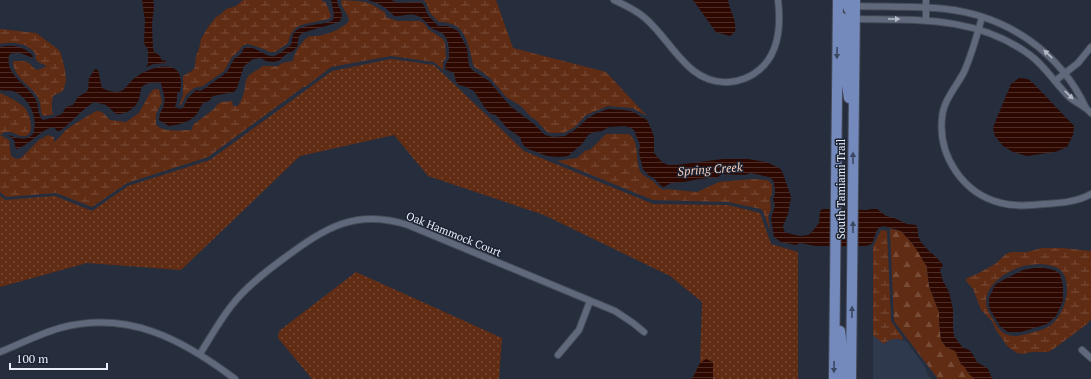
<svg xmlns="http://www.w3.org/2000/svg" width="1091" height="379" font-family="'PT Serif',serif">
	<defs>
		<pattern id="grass-dots" width="8" height="8" patternUnits="userSpaceOnUse"><rect width="8" height="8" fill="#612c14"/><path d="M2 2h.1M6 6h.1" fill="none" stroke="#784b37" stroke-width="1.8" stroke-linecap="round"/></pattern>
		<pattern id="forest-firs" width="22" height="20" patternUnits="userSpaceOnUse"><rect width="22" height="20" fill="#612c14"/><path d="M5 1l3.5 6h-7zM16 11l3.5 6h-7z" fill="#784b37"/></pattern>
		<pattern id="wetland-marsh" width="20" height="14" patternUnits="userSpaceOnUse"><rect width="20" height="14" fill="#612c14"/><path d="M1 5h8M5 5V1M11 12h8M15 12V8" fill="none" stroke="#784b37"/></pattern>
		<pattern id="water-rules" width="6" height="5" patternUnits="userSpaceOnUse"><rect width="6" height="5" fill="#2c0800"/><path d="M0 2.5h6" fill="none" stroke="#4b2c26"/></pattern>
	</defs>
	<rect width="100%" height="100%" fill="#262d3d"/>
	<path fill="#2f394e" d="M873,335L884,344L890,339H896L906,341L925,367L928,376L932,379H873Z"/>
	<g fill="url(#grass-dots)">
		<path d="M391,59L434,65L524,151L653,204L728,205L760,213L771,244L798,252V379H692L700,363L702,302L670,276L544,215L428,176L394,135L300,156L181,270L87,263L0,287V196L5,200L55,196L92,211L128,186L210,160L332,71Z"/>
		<path d="M356,272L502,338L499,379H312L278,338L279,331Z"/>
	</g>
	<path fill="url(#forest-firs)" d="M890,229L901,231L918,250L927,267L929,286L939,312V320L941,340L946,347L955,351L961,364L964,366L969,374L975,379H938L894,321Z"/>
	<g fill="url(#wetland-marsh)" fill-rule="evenodd">
		<path d="M243,0H321L326,3L331,16L329,19C322,20 316,22 309,23C295,26 292,29 288,43L275,52H269L266,50L252,45L247,44L242,46L239,51L232,57L224,71L203,86L194,88L186,95L181,105L179,106L183,95V76L192,71L195,67L196,56L199,49L201,39L208,27L216,17L221,14L226,9L236,6Z"/>
		<path d="M342,0C352,1 362,0 371,4C375,6 380,10 385,12L386,17L397,21H420L424,23L428,29L443,39L445,43L446,58L443,62V70L434,62L391,56L331,67L305,87H303L298,91L208,157L127,183L92,207L56,193L6,197L0,192V135L9,140L11,156L16,159L21,158L39,140L48,135L54,137V142C59,139 61,135 65,131C68,128 95,111 97,111C103,111 107,117 110,120L126,122L139,113L150,93L154,89H159L162,102L156,114V125C165,133 180,130 192,130L193,125L214,109L217,105L221,102L232,101L233,106H238C242,100 244,94 245,87C246,84 245,81 247,78C249,73 258,71 262,66H278L282,63L293,61C294,54 302,39 310,36C312,36 314,36 316,36C327,35 342,29 349,21L348,16L341,4Z"/>
		<path d="M423,0H496L513,48L606,72L647,116L632,108L608,106L586,115L575,127L564,133H550L547,132L536,120L531,117L521,106L506,97L491,79L481,71L474,67C468,47 468,21 439,22L430,13L426,2Z"/>
		<path d="M0,29L36,33L59,50L61,54L65,70L66,81L63,91L53,96L52,102V112L54,114L44,116L42,115C40,109 41,102 37,96C29,84 13,77 13,61C19,61 26,60 30,64C33,67 33,68 38,70L47,66L38,62L35,58L36,55C29,43 13,41 0,44Z"/>
		<path d="M0,93C6,95 20,103 24,107C29,112 34,128 29,134C19,142 12,125 0,135Z"/>
		<path d="M606,134H629C640,143 635,158 640,171C643,177 650,178 654,182C658,186 659,188 664,190L666,189L697,192L719,182L752,179L768,180L772,185V193L770,199L771,209L768,216L770,231L763,211L761,209L728,202L653,200L557,161L577,158L585,151L591,149Z"/>
		<path d="M881,230L887,231L891,321L903,338V340C896,338 889,338 884,344L873,335V247Z"/>
		<path d="M1042,248H1062L1091,251V319L1087,324L1052,350L1048,352H1032L1022,354L1017,353L1008,347L996,330L992,321L981,310L973,289L966,281L967,278L977,274L995,264L1006,254L1011,252H1027ZM1041,264C1048,265 1059,266 1063,273C1073,289 1063,318 1048,327C1043,330 1036,331 1030,333C1024,335 1013,338 1006,334C999,331 995,323 991,316C975,293 1001,273 1023,266C1028,265 1035,264 1041,264Z"/>
	</g>
	<g fill="url(#water-rules)">
		<path d="M142,0H153L154,5L152,25L153,48L154,52L160,56L162,61L164,60L167,63L153,64L147,67L146,66L148,65V50L144,43L145,21Z"/>
		<path d="M331,0H337C338,10 346,13 339,22L302,33L299,36L297,47L293,51L285,55L280,60L274,62L266,61L261,58L253,59L244,66L237,88L234,92L213,96L210,100L202,104L197,114L190,120L180,124L169,126L159,120C159,114 163,109 164,104C166,97 162,90 161,83C154,82 144,82 141,89C140,93 140,96 139,99C136,108 126,115 116,114L106,105L94,102C81,110 72,122 60,131H57L54,127C39,130 32,143 19,148L16,149L14,140L8,135C18,138 25,142 33,134C39,118 29,97 13,91C9,90 4,91 0,90V47C12,44 24,46 33,56L32,58C25,54 16,50 9,55C5,76 27,83 36,100C39,107 37,114 43,120L52,118L62,114L66,107L73,105L78,97L85,93L88,90L89,78L95,69L98,70L102,88C108,91 117,94 123,90C128,86 131,80 136,77C155,64 187,58 180,91L177,94V100L175,107L179,109L183,108L188,98L196,90L200,91L204,89L227,72L234,59L241,54L244,48C255,44 265,58 274,56C279,55 286,48 291,45C292,42 292,36 294,33C301,23 324,26 333,20L334,14Z"/>
		<path d="M368,0H391L398,3L420,2L424,5L428,15L438,26H448L458,31L467,48L469,66L472,70L489,81L510,106L534,124L545,135L553,137L565,136L576,129L588,118L597,113L608,109L624,110L631,111L647,120L652,131L654,137V153L662,162L668,165H676L723,159H748L766,162L779,168L782,171L791,197L788,214L783,226L784,231L787,233L800,236L808,235L811,233L819,223L820,211L823,209L867,210L871,209H877L886,216L894,218L907,224L916,225C919,230 917,233 919,238C923,248 937,256 943,265L940,270L943,281L949,292L953,309V327L954,336L963,348C973,349 973,357 978,363C981,365 985,366 987,368C990,371 990,376 993,379H975L969,374L964,366L961,364L955,351L946,347L941,340L939,320V312L929,286L927,267L913,244L901,231L884,226L880,227L877,230L872,244L866,246H816L800,243L796,245L781,242L774,237L771,218L775,206L773,199L775,194V189L773,180L769,177L751,173L745,175L722,174L718,177L699,179L684,182L671,183L664,187L661,186L655,179L648,175L643,169L639,153L640,145L634,130L631,128L625,126L609,127L602,131L594,132L588,135L582,144L568,156L558,157L547,156L526,148L522,143L520,137L507,128L496,115L491,114L485,108L474,91L464,86L459,85L456,82L454,73L447,70L445,68L446,63L449,59C449,51 450,36 440,32C437,30 432,29 429,26C425,21 422,17 415,15C408,13 401,17 394,16C386,7 379,3 368,0Z"/>
		<path d="M693,0H728C730,13 737,19 735,32L730,36L716,32Z"/>
		<path d="M1019,78L1028,79L1035,85L1074,126L1073,135L1067,147L1055,152L1027,156L1013,152L1003,146L995,136L993,128L996,120L1011,84Z"/>
		<path d="M1040,267L1054,270L1060,274L1063,286V301L1056,316L1047,324L1021,332H1008L1000,326L989,308V298L995,285L1003,280L1023,270Z"/>
		<path d="M706,359L713,362V379H692L700,363Z"/>
	</g>
	<g fill="none" stroke-linecap="round" stroke-linejoin="round">
		<g stroke="#444956" stroke-width="8">
			<g id="street">
				<path d="M614,0C625,5 636,10 645,18C672,41 688,85 729,82C740,81 751,77 759,70C780,53 781,25 778,0"/>
				<path d="M855,6C885,7 916,6 946,9C1007,16 1060,52 1086,108"/>
				<path d="M982,17C977,35 972,54 964,72C956,87 943,101 942,118C938,157 964,194 1001,203C1015,207 1030,205 1044,204C1060,203 1077,202 1091,194"/>
				<path d="M855,19C917,20 977,16 1030,55C1045,66 1055,83 1069,97C1076,103 1085,106 1091,113"/>
				<path d="M926,20V0"/>
				<path d="M1055,81L1078,63L1091,47"/>
				<path d="M1082,350L1091,358"/>
				<path d="M0,352C20,344 39,334 60,328C128,310 182,339 235,379"/>
				<path d="M200,354C210,338 220,320 232,305C246,287 264,273 283,259C325,228 355,208 408,225L615,311L633,323L644,332"/>
				<path d="M558,355L579,330L590,301"/>
			</g>
		</g>
		<g stroke="#444956" stroke-width="12">
			<g id="primary">
				<path d="M847,0L848,7L853,17"/>
				<path d="M838,16L844,19L846,24V79L849,98"/>
				<path d="M840,331L843,353L842,379"/>
				<path d="M834,379L838,0"/>
				<path d="M851,379L855,0"/>
			</g>
		</g>
		<use href="#street" stroke="#60697b" stroke-width="6"/>
		<use href="#primary" stroke="#748abd" stroke-width="10"/>
	</g>
	<defs><path id="oneway-solid" d="M-6-.8H1V-3.2L6.5 0L1 3.2V.8H-6Z"/></defs>
	<g fill="#b3b9c7">
		<use href="#oneway-solid" transform="translate(894 19)"/>
		<use href="#oneway-solid" transform="translate(1048 54) rotate(-137)"/>
		<use href="#oneway-solid" transform="translate(1069 95) rotate(44)"/>
	</g>
	<g fill="#3b4763">
		<use href="#oneway-solid" transform="translate(837 53) rotate(91)"/>
		<use href="#oneway-solid" transform="translate(853 158) rotate(-90)"/>
		<use href="#oneway-solid" transform="translate(853 227) rotate(-90)"/>
		<use href="#oneway-solid" transform="translate(852 312) rotate(-89)"/>
		<use href="#oneway-solid" transform="translate(834 367) rotate(91)"/>
	</g>
	<g text-anchor="middle" dominant-baseline="central" stroke-width="3" stroke-linejoin="round" paint-order="stroke">
		<g font-size="11" fill="#eaeef9" stroke="#1c2332">
			<text transform="translate(841 189) rotate(-90)">South Tamiami Trail</text>
			<text transform="translate(454 234) rotate(22)">Oak Hammock Court</text>
		</g>
		<g font-size="12" font-style="italic" fill="#f6cbb8" stroke="#1c2332">
			<text transform="translate(710 169) rotate(-4)">Spring Creek</text>
		</g>
	</g>
	<path d="M10 363v6h97v-6" fill="none" stroke="#eaeef9" stroke-width="2"/>
	<text x="16" y="363" font-size="12" fill="#eaeef9" stroke="#1c2332" stroke-width="3" paint-order="stroke">100 m</text>
</svg>
